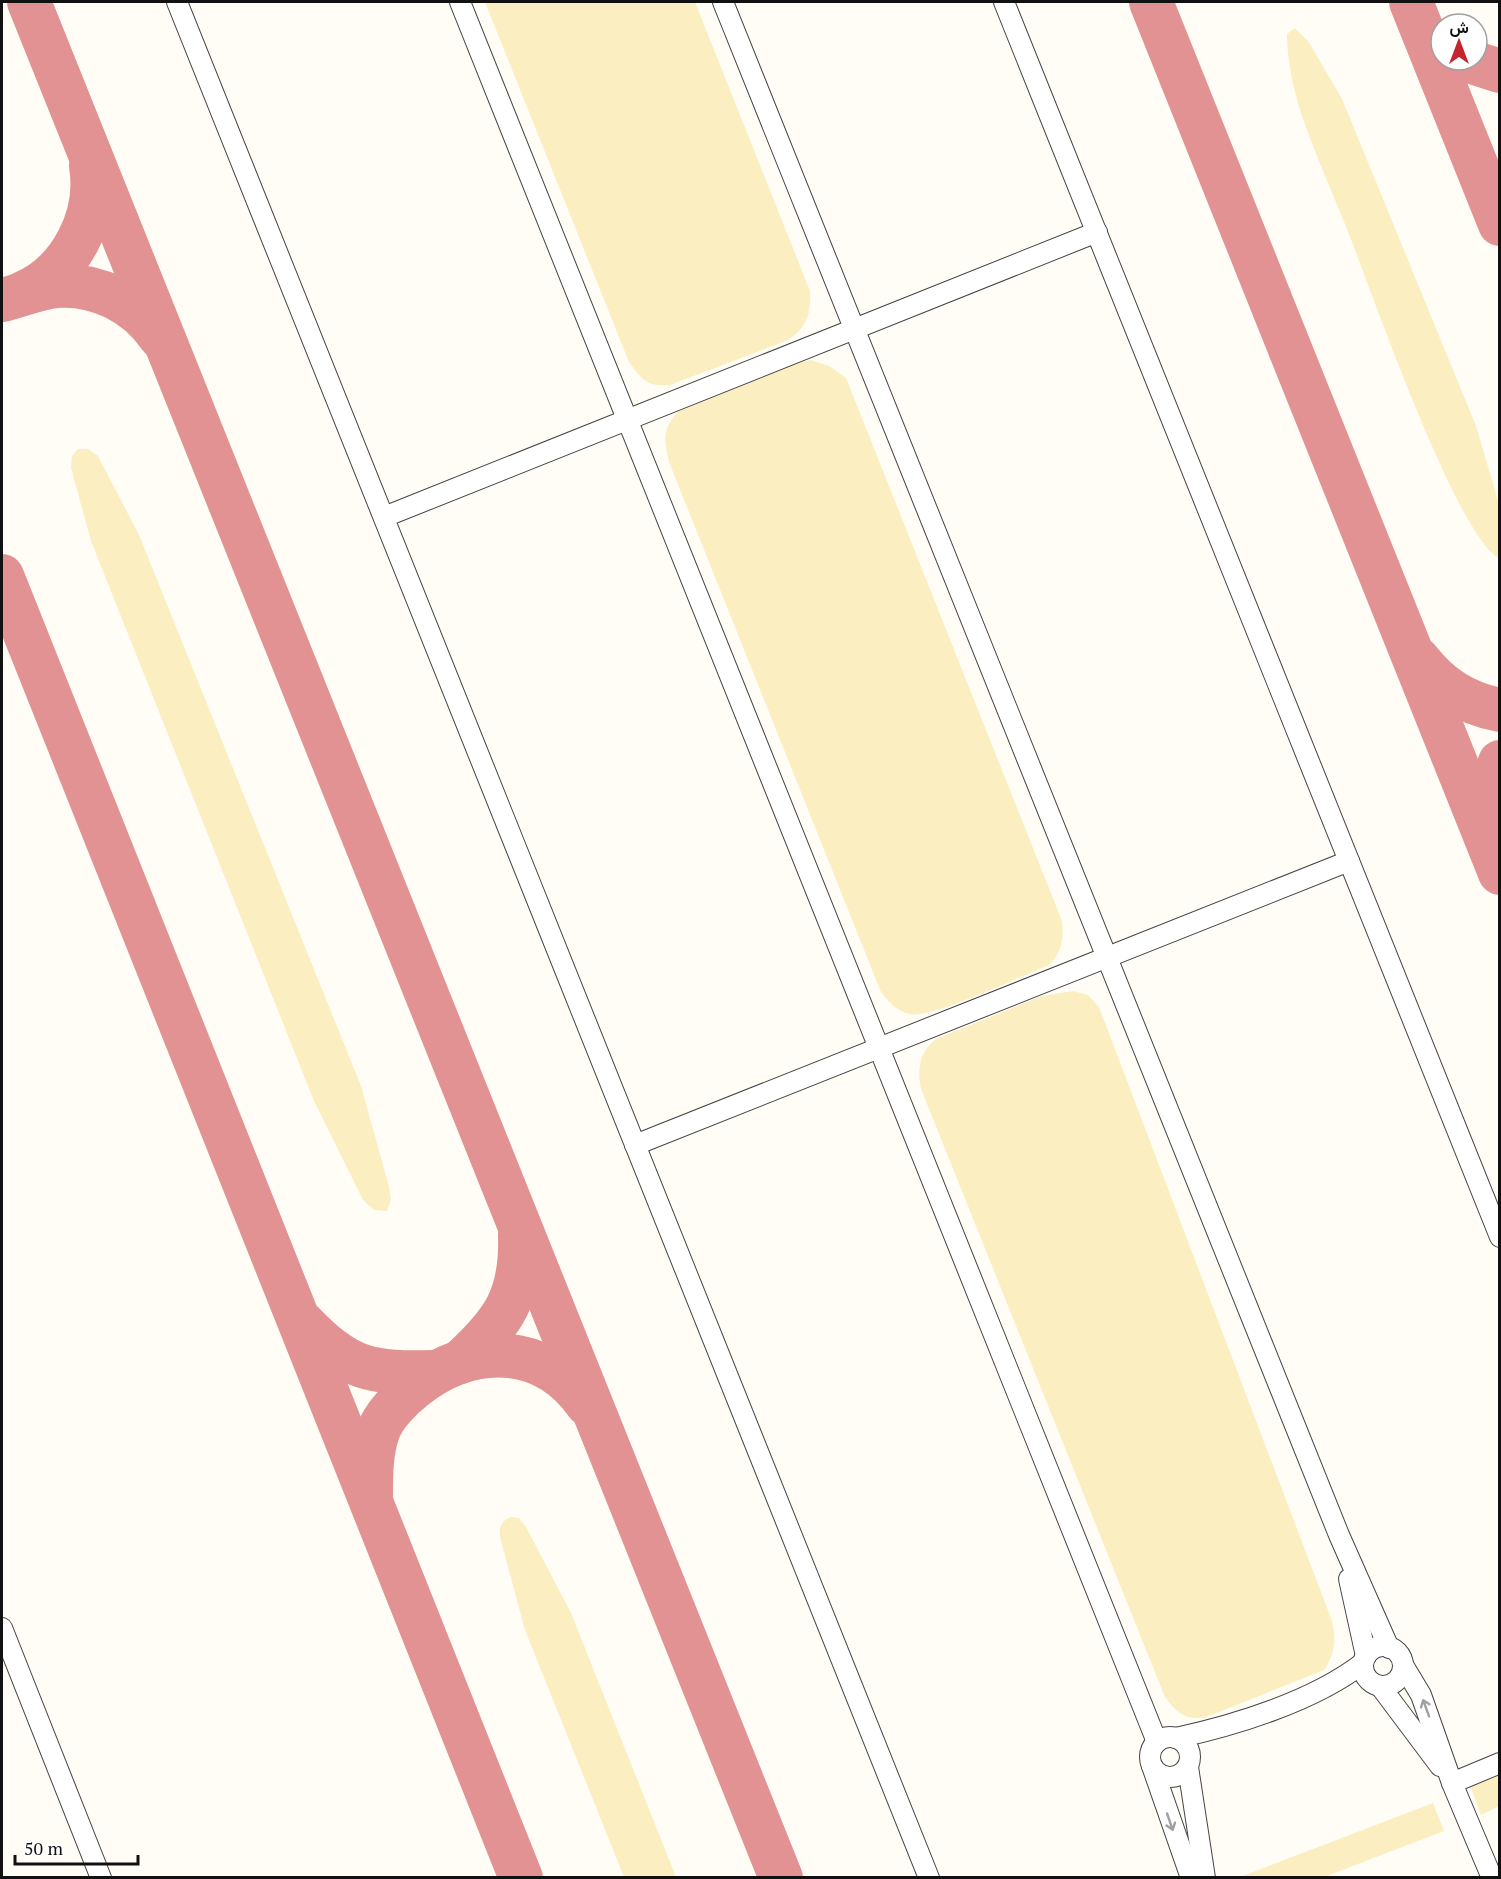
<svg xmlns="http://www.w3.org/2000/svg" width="1501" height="1879" font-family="'PT Serif',Vazirmatn,serif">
	<rect width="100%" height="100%" fill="#fffdf5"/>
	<g fill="#fbeec1">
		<path d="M485,2H695L810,291C811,314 807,327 788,340L670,385C648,387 642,380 629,362Z"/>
		<path d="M1295,28L1308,41L1342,99L1476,426L1499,504V558C1458,538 1373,296 1352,242C1335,198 1315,155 1300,110C1293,86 1287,59 1287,34Z"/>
		<path d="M811,360L829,366L846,378L1062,921C1064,939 1062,952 1049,965C1023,975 931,1019 910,1014C896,1011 890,1003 881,992L669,462C664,440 662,429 678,412L793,364Z"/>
		<path d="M78,449H88L98,456L139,535L361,1086L388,1183L391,1199L387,1211L374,1210L363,1200L314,1101L91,541L71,468L72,456Z"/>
		<path d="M1073,991L1088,995L1099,1007L1332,1621C1336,1641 1335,1653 1324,1670L1204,1718C1184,1719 1177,1713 1165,1697L921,1089C917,1069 919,1052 936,1039L1042,996Z"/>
		<path d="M511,1517L519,1518L526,1527L571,1613L676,1877H624L525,1630L500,1537C499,1526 501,1521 511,1517Z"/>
		<path d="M1499,1774V1806L1481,1815L1470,1785Z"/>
		<path d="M1433,1803L1444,1831L1324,1877H1240Z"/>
	</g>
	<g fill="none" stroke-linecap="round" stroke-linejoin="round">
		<g stroke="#e29292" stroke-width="44">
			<path d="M29,2L781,1878"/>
			<path d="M1151,2L1500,873"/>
			<path d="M1411,2L1500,224"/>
			<path d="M1466,60L1500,71"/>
			<path d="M23,293C71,273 99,216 91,166"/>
			<path d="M2,300C20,296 37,288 56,286C97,283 137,303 160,337"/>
			<path d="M2,576L521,1878"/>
			<path d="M1418,659C1440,687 1464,703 1500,710"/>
			<path d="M1489,836L1490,793L1500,762"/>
			<path d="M303,1323C347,1370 372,1374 435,1372"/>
			<path d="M460,1362C504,1322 522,1296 520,1235"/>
			<path d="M371,1495C371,1475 371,1452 378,1432C383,1416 402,1397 415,1387C471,1343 543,1342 587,1404"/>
		</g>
		<g stroke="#444" stroke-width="22">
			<g id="minor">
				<path d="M177,2L929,1878"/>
				<path d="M460,2L1157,1742"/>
				<path d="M723,2L1339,1535L1389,1648"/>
				<path d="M1004,2L1500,1237"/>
				<path d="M384,517L1097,232"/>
				<path d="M635,1145L1349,861"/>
				<path d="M1349,1579L1366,1656"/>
				<path d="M2,1628L101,1878"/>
				<circle cx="1383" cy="1666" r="20"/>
				<path d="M1403,1665L1421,1695L1452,1783L1492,1878"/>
				<path d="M1380,1686L1440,1766"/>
				<circle cx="1170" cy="1757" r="20"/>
				<path d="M1176,1738C1236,1725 1314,1701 1363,1663"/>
				<path d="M1152,1766L1191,1878"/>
				<path d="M1188,1767L1205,1878"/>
				<path d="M1452,1783L1500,1763"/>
			</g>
		</g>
		<use href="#minor" stroke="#fff" stroke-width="20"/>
	</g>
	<defs><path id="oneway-shaft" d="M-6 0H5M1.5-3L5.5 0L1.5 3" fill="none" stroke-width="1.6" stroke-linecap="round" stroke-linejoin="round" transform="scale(1.5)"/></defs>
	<g stroke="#a0a0a0">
		<use href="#oneway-shaft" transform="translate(1426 1708) rotate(-110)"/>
		<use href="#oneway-shaft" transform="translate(1170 1822) rotate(71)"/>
	</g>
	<rect width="1501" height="1879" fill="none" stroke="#111111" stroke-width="6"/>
	<g transform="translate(1459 42)"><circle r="28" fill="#ffffff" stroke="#a0a0a0" stroke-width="1.5"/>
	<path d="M0-4.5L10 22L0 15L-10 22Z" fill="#c4262e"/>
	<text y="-9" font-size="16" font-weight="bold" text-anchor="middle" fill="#111111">ش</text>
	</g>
	<path d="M15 1855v9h123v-9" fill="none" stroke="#111111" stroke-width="3"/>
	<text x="24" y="1855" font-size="18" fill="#111111" stroke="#ffffff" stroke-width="4.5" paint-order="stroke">50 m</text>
</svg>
